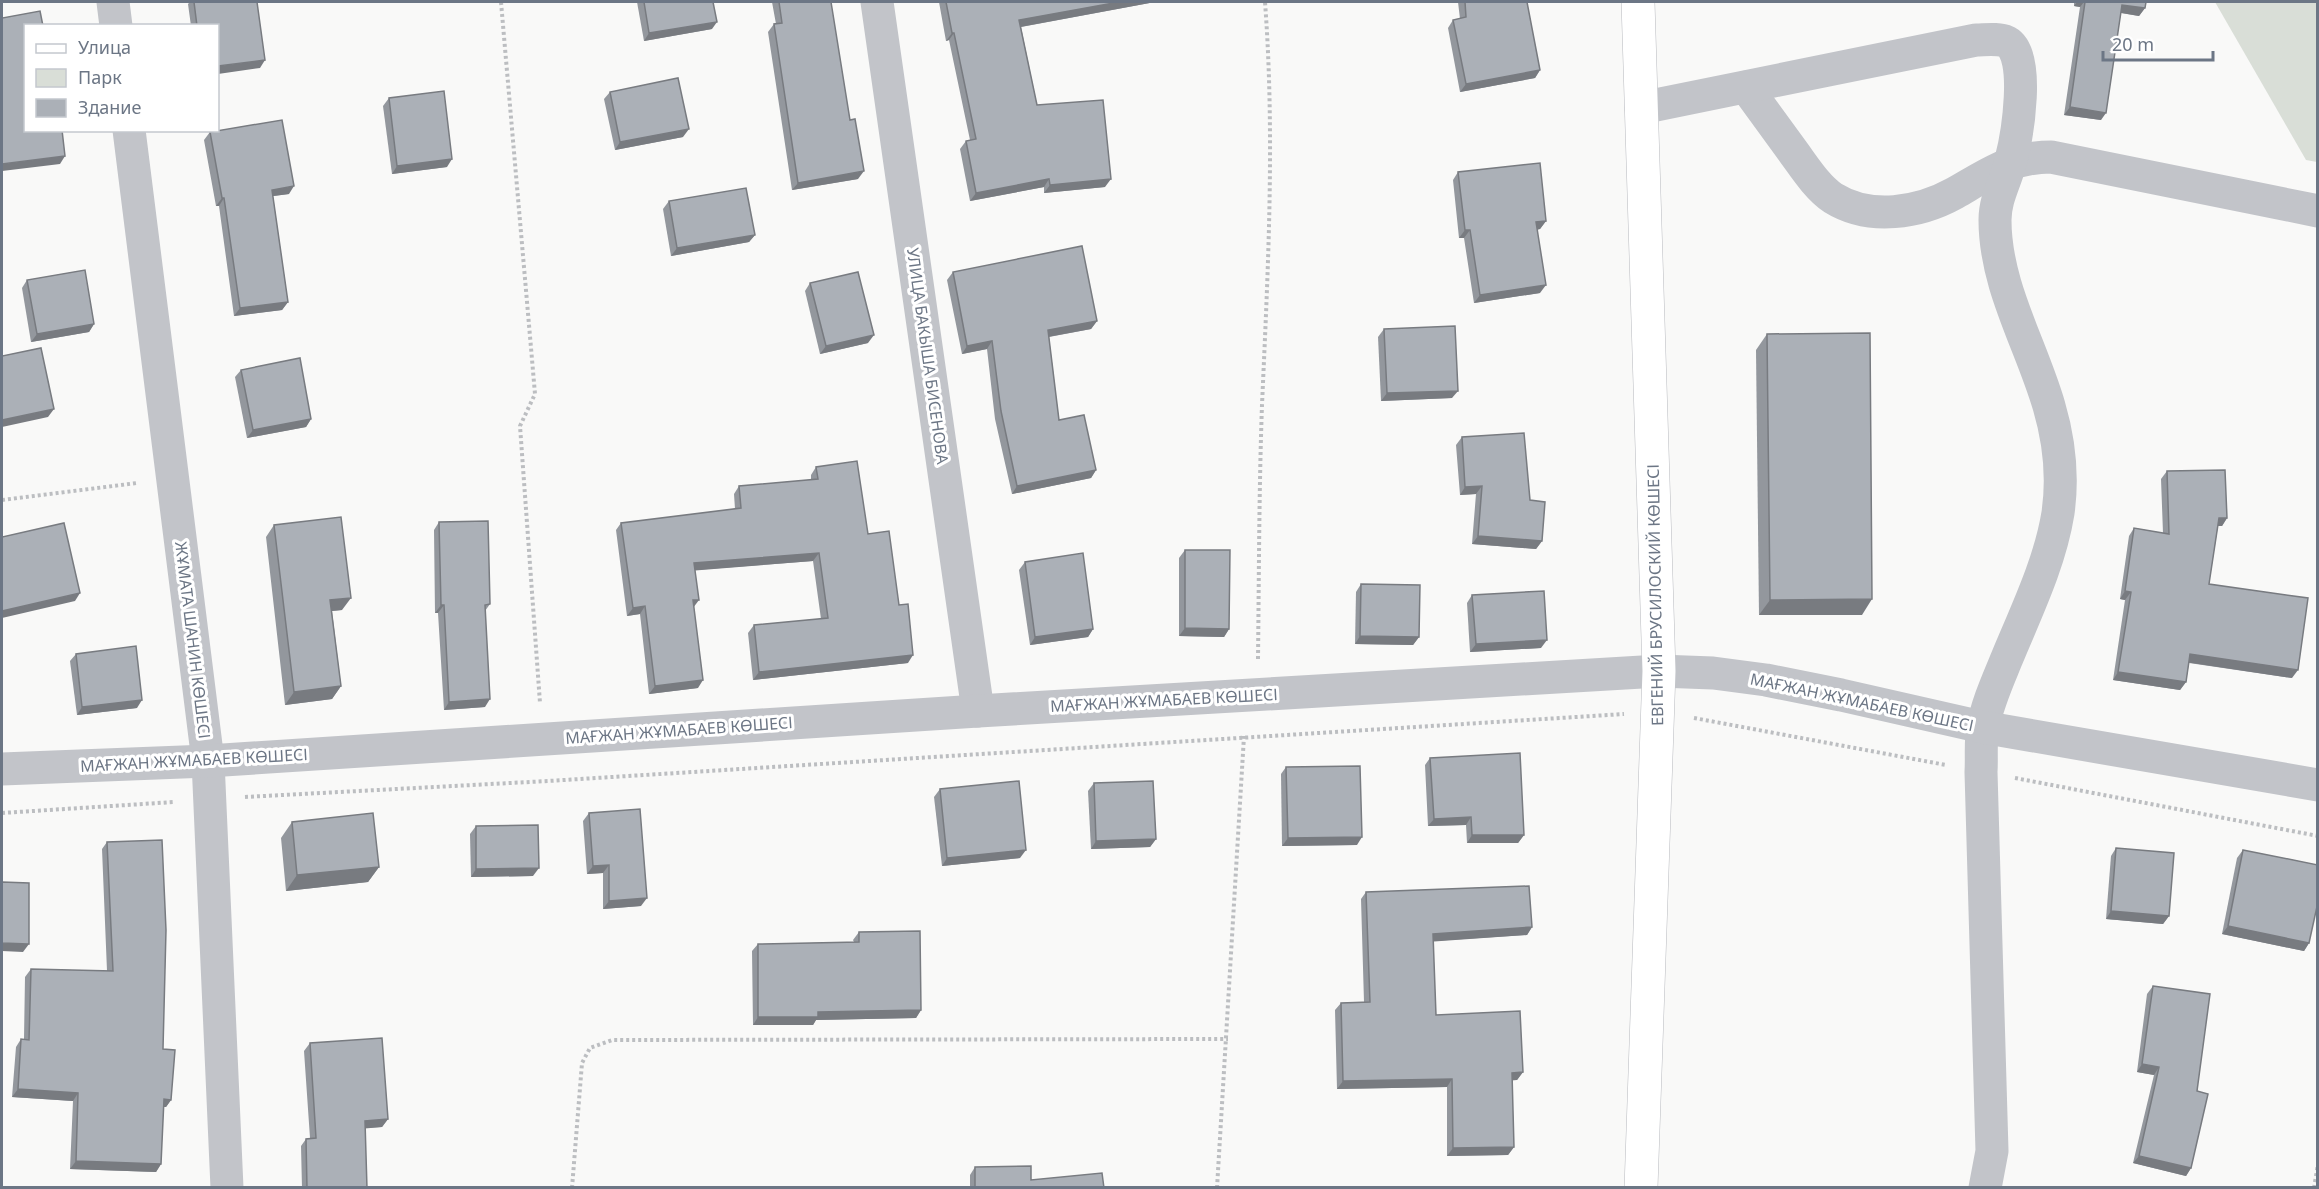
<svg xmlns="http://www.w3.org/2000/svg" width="2319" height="1189" font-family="'Noto Sans',sans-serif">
	<rect width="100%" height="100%" fill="#f9f9f8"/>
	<path fill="#d9ded7" d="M2215,2H2317V162L2306,160Z"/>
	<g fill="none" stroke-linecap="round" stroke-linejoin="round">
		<g stroke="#b8babf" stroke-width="34">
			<path id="major" d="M1638,2L1659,671L1641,1188"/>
		</g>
		<g stroke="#bcbec1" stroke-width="4" stroke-dasharray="3 3" stroke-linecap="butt">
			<path d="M501,2L535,394L520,426L540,703"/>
			<path d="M2,500L137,483"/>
			<path d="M1258,659C1259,574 1259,489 1262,405C1268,270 1275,136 1265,2"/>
			<path d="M1694,718L1946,765"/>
			<path d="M2015,778L2318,836"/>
			<path d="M245,797L548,781L1624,714"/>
			<path d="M2,813L174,802"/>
			<path d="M572,1188L582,1063L590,1048L612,1040L1228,1039"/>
			<path d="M1217,1188L1244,736"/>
			<path d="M2314,1188L2318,1164"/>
		</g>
		<g stroke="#c2c4c9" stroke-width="33">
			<path d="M113,2L116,26"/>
			<path d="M877,2L978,711"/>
			<path d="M1746,87C1762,109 1778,131 1794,153C1805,168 1817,187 1833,198C1870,221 1919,213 1955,193C1988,174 2011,157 2051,157L2318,211"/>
			<path d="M1641,108L1976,40C1985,40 1998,38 2007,42C2031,55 2017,137 2011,160C2006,181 1995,198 1995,220C1995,286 2031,344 2049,406C2059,440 2063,478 2058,513C2050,563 2026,612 2007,658C1998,680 1987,704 1983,727C1980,741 1982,757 1981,772L1992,1151L1985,1188"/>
			<path d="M129,130L208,761L227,1188"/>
			<path d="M2,769L208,761L978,711L1659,671L1713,673L1766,680L1841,695L1982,727L2318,785"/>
		</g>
		<use href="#major" stroke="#fff" stroke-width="33"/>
	</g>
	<g fill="#93979d">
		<path d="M190,2H257L260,68L218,26H191L188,4Z"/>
		<path d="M637,2H713L712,29L644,41Z"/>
		<path d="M772,2H833L831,3L858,179L792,190L768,32L774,24H776Z"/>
		<path d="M939,2H1155L1021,27L1037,105L1105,187L1044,193V187L970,201L960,149L966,141L970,140L949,40L946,41Z"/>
		<path d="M1458,2H1527L1540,70L1535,78L1460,92L1448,28L1453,20L1460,19Z"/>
		<path d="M2074,2H2146L2145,8L2139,16L2121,13L2101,120L2064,115L2080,7L2074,6Z"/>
		<path d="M610,92L683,137L615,150L604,99Z"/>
		<path d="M389,98L447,167L392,174L383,106Z"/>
		<path d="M210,132L289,194L273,196L288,302L282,310L234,316L219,206H216L204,140Z"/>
		<path d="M1458,172L1546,221L1540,229L1537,230L1540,293L1474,303L1464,238H1459L1453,180Z"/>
		<path d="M669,201L755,235L749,242L671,256L663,209Z"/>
		<path d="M953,272L1097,321L1091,329L1049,337L1059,420L1096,470L1091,478L1012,494L995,419L987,349L962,354L947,280Z"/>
		<path d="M27,280L94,324L89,332L31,342L22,288Z"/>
		<path d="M810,283L868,343L820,354L805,291Z"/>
		<path d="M1384,329L1452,398L1381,401L1378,337Z"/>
		<path d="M1767,334L1862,615H1759L1756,350Z"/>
		<path d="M241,370L311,419L306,427L247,438L235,377Z"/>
		<path d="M1462,437L1530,500L1542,541L1536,549L1472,544L1476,494L1460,495L1456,445Z"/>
		<path d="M816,467L868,534L899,605L908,663L753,680L748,633L754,625L821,619L813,561L695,570L694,607L698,688L649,694L640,614L627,616L616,530L621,523L735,509L734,494L739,486L811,480V475Z"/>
		<path d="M2167,471L2227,518L2222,526H2218L2209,584L2292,678L2189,663L2186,682L2180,690L2113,680L2125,600L2120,599L2129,536L2134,528L2163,533L2161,479Z"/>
		<path d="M439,522L490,604L485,611V707L444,710L438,613H435L434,530Z"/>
		<path d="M274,525L342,610L332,611L341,686L332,699L285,705L266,537Z"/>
		<path d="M1185,550L1229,629L1224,637L1179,636V558Z"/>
		<path d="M1025,562L1093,629L1088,637L1030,645L1019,570Z"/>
		<path d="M1361,584L1419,637L1413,645L1355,644L1356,592Z"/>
		<path d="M1472,595L1541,648L1470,652L1467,603Z"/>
		<path d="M76,654L137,708L77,715L70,661Z"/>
		<path d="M1430,758L1524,835L1518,843H1467L1466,825L1428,826L1425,765Z"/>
		<path d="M1286,767L1357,845L1282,846L1281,774Z"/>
		<path d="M1094,783L1156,839L1150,847L1091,849L1088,791Z"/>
		<path d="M940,789L1020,858L942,866L934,797Z"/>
		<path d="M589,813L641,906L603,909V873L587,874L583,821Z"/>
		<path d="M292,822L379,867L368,882L286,891L281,838Z"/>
		<path d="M476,826L533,876L471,877L470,834Z"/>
		<path d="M107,842L163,1049L171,1100L166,1107H163L161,1164L156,1172L70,1169L73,1101L12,1097L16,1047L21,1039H24L25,977L31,969L107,971L102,849Z"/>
		<path d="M2116,848L2169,916L2163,924L2106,919L2111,856Z"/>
		<path d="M2243,850L2309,943L2304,951L2222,934L2237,858Z"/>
		<path d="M1366,892L1532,927L1527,935L1433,941L1436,1015L1523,1072L1517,1080H1512L1514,1147L1508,1155L1447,1156V1087L1337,1089L1335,1010L1341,1003L1364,1002L1361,899Z"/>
		<path d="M859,932L921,1010L916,1018L816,1020L813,1025H753L752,951L758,944L854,942L853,940Z"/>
		<path d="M2153,986L2197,1091L2191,1168L2186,1176L2133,1163L2154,1075L2137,1072L2147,994Z"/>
		<path d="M310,1043L388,1119L382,1127L365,1128L367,1188H302L301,1146L306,1139L310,1138L304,1051Z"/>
		<path d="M975,1167L1031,1180L1104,1188H970V1175Z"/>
	</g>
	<g fill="#787b80">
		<path d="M1119,2H1155L1014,28L1019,20Z"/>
		<path d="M2077,2H2084L2080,7L2074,6Z"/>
		<path d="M2122,5L2145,8L2139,16L2116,12Z"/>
		<path d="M717,22L712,29L644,41L649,33Z"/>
		<path d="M952,33H954L949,40L946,41Z"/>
		<path d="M265,60L260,68L218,74V66Z"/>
		<path d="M1540,70L1535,78L1460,92L1466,84Z"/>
		<path d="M2070,107L2106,113L2101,120L2064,115Z"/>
		<path d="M689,129L683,137L615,150L620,142Z"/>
		<path d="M65,156L60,164L2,171V164Z"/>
		<path d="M452,159L447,167L392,174L397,166Z"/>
		<path d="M864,171L858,179L792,190L798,183Z"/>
		<path d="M1049,179L1044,187L970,201L976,193Z"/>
		<path d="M1111,179L1105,187L1044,193L1050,185Z"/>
		<path d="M294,186L289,194L266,197L272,190Z"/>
		<path d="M222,198H224L219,206H216Z"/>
		<path d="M1546,221L1540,229L1530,230L1536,222Z"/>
		<path d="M1465,230H1470L1464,238H1459Z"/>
		<path d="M755,235L749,242L671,256L677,248Z"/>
		<path d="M1546,285L1540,293L1474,303L1480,295Z"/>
		<path d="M288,302L282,310L234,316L240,308Z"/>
		<path d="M1097,321L1091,329L1042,338L1048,330Z"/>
		<path d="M94,324L89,332L31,342L37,334Z"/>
		<path d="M874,335L868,343L820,354L826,346Z"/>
		<path d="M992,341L987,349L962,354L967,346Z"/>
		<path d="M1458,391L1452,398L1381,401L1387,393Z"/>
		<path d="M54,409L48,417L2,427V420Z"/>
		<path d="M311,419L306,427L247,438L253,430Z"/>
		<path d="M1096,470L1091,478L1012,494L1017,486Z"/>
		<path d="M1482,486L1476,494L1460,495L1465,487Z"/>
		<path d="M2219,518H2227L2222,526H2213Z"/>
		<path d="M1478,536L1542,541L1536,549L1472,544Z"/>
		<path d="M819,553L813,561L689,571L694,563Z"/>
		<path d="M2125,591L2131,592L2125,600L2120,599Z"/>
		<path d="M80,593L75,601L2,618V611Z"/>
		<path d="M351,598L342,610L321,612L330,600Z"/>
		<path d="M1872,599L1862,615H1759L1770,600Z"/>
		<path d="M693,600H699L693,608Z"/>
		<path d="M441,605H444L438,613H435Z"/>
		<path d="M645,606L640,614L627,616L633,608Z"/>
		<path d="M1185,628L1229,629L1224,637L1179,636Z"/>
		<path d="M1093,629L1088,637L1030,645L1035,637Z"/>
		<path d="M1360,636L1419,637L1413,645L1355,644Z"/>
		<path d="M1547,640L1541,648L1470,652L1476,644Z"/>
		<path d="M2190,654L2298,670L2292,678L2185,662Z"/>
		<path d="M913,655L908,663L753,680L759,672Z"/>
		<path d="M2118,672L2186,682L2180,690L2113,680Z"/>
		<path d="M703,680L698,688L649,694L655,686Z"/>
		<path d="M341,686L332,699L285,705L294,692Z"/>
		<path d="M490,699L485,707L444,710L449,702Z"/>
		<path d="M142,700L137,708L77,715L82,707Z"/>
		<path d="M1471,817L1466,825L1428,826L1434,819Z"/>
		<path d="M1472,835H1524L1518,843H1467Z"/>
		<path d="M1362,837L1357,845L1282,846L1288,838Z"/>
		<path d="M1156,839L1150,847L1091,849L1096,841Z"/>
		<path d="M1026,850L1020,858L942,866L947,858Z"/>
		<path d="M609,865L603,873L587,874L593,866Z"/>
		<path d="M379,867L368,882L286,891L297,875Z"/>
		<path d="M539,868L533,876L471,877L476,869Z"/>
		<path d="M647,898L641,906L603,909L609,901Z"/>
		<path d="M2111,911L2169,916L2163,924L2106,919Z"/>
		<path d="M2228,926L2309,943L2304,951L2222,934Z"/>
		<path d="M1532,927L1527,935L1427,942L1433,934Z"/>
		<path d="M2,943L29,944L23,952L2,951Z"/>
		<path d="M921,1010L916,1018L816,1020L813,1025H753L758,1017L818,1012Z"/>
		<path d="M2142,1064L2159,1067L2154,1075L2137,1072Z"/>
		<path d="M1523,1072L1517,1080L1506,1081L1512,1073Z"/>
		<path d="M1452,1079L1447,1087L1337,1089L1343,1081Z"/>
		<path d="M18,1089L78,1093L73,1101L12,1097Z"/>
		<path d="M164,1099L171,1100L166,1107H158Z"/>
		<path d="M388,1119L382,1127L359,1129L365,1121Z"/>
		<path d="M1514,1147L1508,1155L1447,1156L1453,1148Z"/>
		<path d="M2139,1156L2191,1168L2186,1176L2133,1163Z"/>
		<path d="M76,1161L161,1164L156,1172L70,1169Z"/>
	</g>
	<g fill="#abb0b7" stroke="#787b80" stroke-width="1.5">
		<path d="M194,2H257L265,60L218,66V26H197Z"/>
		<path d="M644,2H713L717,22L649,33Z"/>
		<path d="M779,2H831L850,120L855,119L864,171L798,183L774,24L782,23Z"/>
		<path d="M946,2H1119L1019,20L1037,105L1103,100L1111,179L1050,185L1049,179L976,193L966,141L976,139L954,33H952Z"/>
		<path d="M1465,2H1527L1540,70L1466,84L1453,20L1466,17Z"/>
		<path d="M2085,2H2146L2145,8L2122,5L2106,113L2070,107Z"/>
		<path d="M40,11L43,26H26V130H62L65,156L2,164V18Z"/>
		<path d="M678,78L689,129L620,142L610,92Z"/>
		<path d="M444,91L452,159L397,166L389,98Z"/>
		<path d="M282,120L294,186L272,190L288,302L240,308L224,198H222L210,132Z"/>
		<path d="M1540,163L1546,221L1536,222L1546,285L1480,295L1470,230H1465L1458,172Z"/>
		<path d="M746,188L755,235L677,248L669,201Z"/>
		<path d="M1082,246L1097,321L1048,330L1059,420L1084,415L1096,470L1017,486L1001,411L992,341L967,346L953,272Z"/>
		<path d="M85,270L94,324L37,334L27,280Z"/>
		<path d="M858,272L874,335L826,346L810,283Z"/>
		<path d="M1455,326L1458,391L1387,393L1384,329Z"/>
		<path d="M1870,333L1872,599L1770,600L1767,334Z"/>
		<path d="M41,348L54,409L2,420V356Z"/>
		<path d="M300,358L311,419L253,430L241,370Z"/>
		<path d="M1524,433L1530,500L1545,502L1542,541L1478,536L1482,486L1465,487L1462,437Z"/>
		<path d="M857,461L868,534L889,531L899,605L908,604L913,655L759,672L754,625L828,618L819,553L694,563L699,600H693L703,680L655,686L645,606L633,608L621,523L741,508L739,486L818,479L816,467Z"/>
		<path d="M2225,470L2227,518H2219L2209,584L2308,598L2298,670L2190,654L2186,682L2118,672L2131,592L2125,591L2134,528L2169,534L2167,471Z"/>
		<path d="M341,517L351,598L330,600L341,686L294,692L274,525Z"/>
		<path d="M488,521L490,604L485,605L490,699L449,702L444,605H441L439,522Z"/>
		<path d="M64,523L80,593L2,611V537Z"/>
		<path d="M1185,550H1230L1229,629L1185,628Z"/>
		<path d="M1083,553L1093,629L1035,637L1025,562Z"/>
		<path d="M1361,584L1420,585L1419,637L1360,636Z"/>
		<path d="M1544,591L1547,640L1476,644L1472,595Z"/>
		<path d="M136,646L142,700L82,707L76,654Z"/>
		<path d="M1520,753L1524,835H1472L1471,817L1434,819L1430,758Z"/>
		<path d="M1360,766L1362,837L1288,838L1286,767Z"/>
		<path d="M1019,781L1026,850L947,858L940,789Z"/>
		<path d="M1153,781L1156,839L1096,841L1094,783Z"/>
		<path d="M640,809L647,898L609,901V865L593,866L589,813Z"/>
		<path d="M373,813L379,867L297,875L292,822Z"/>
		<path d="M538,825L539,868L476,869V826Z"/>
		<path d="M162,840L166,930L163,1049L175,1050L171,1100L164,1099L161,1164L76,1161L78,1093L18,1089L21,1039L29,1040L31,969L113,971L107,842Z"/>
		<path d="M2116,848L2174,853L2169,916L2111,911Z"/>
		<path d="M2243,850L2318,865V902L2309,943L2228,926Z"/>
		<path d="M2,882L29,883V944L2,943Z"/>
		<path d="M1529,886L1532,927L1433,934L1436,1015L1520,1011L1523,1072L1512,1073L1514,1147L1453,1148L1452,1079L1343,1081L1341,1003L1370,1002L1366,892Z"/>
		<path d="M920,931L921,1010L818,1012V1017H758V944L859,942V932Z"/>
		<path d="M2153,986L2210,994L2197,1091L2208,1094L2191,1168L2139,1156L2159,1067L2142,1064Z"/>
		<path d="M382,1038L388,1119L365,1121L367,1188H307L306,1139L316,1138L310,1043Z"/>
		<path d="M1031,1166V1180L1102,1173L1104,1188H975V1167Z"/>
	</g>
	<g text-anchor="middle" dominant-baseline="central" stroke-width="6" stroke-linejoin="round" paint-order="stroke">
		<g font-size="16" fill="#6c7685" stroke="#fff">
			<text transform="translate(928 356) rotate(82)">УЛИЦА БАКЫША БИСЕНОВА</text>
			<text transform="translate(1655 595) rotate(-91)">ЕВГЕНИЙ БРУСИЛОСКИЙ КӨШЕСІ</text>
			<text transform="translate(193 640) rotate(83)">ЖҰМАТА ШАНИН КӨШЕСІ</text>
			<text transform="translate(1164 700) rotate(-3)">МАҒЖАН ЖҰМАБАЕВ КӨШЕСІ</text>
			<text transform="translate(1862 702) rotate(12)">МАҒЖАН ЖҰМАБАЕВ КӨШЕСІ</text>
			<text transform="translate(679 730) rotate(-4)">МАҒЖАН ЖҰМАБАЕВ КӨШЕСІ</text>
			<text transform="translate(194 760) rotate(-3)">МАҒЖАН ЖҰМАБАЕВ КӨШЕСІ</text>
		</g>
	</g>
	<rect width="2319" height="1189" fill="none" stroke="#6c7685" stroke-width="6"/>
	<rect x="24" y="24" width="195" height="108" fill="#ffffff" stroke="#c4c8ce" stroke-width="1.5"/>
	<rect x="36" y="44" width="30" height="9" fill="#ffffff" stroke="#c4c8ce" stroke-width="1.5"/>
	<text x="78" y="54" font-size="18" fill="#6c7685">Улица</text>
	<rect x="36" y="69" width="30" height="18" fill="#d9ded7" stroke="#c4c8ce" stroke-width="1.5"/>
	<text x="78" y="84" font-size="18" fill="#6c7685">Парк</text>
	<rect x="36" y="99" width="30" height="18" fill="#abb0b7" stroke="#c4c8ce" stroke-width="1.5"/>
	<text x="78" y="114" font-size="18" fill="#6c7685">Здание</text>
	<path d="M2103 51v9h110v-9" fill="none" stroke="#6c7685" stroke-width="3"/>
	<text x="2112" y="51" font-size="18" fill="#6c7685" stroke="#ffffff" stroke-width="4.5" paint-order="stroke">20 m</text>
</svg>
